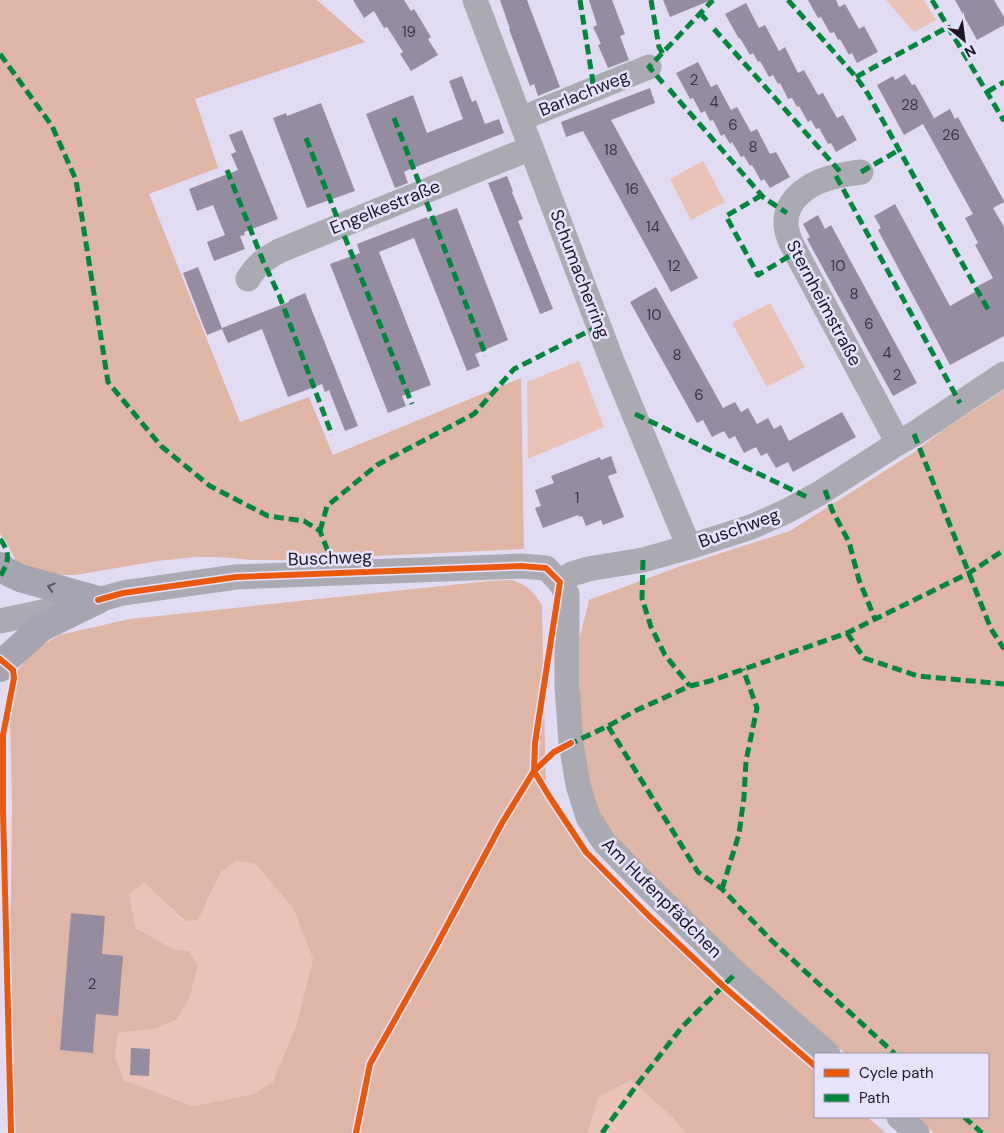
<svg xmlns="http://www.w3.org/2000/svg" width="1004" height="1133" font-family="'DM Sans',sans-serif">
	<rect width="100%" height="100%" fill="#e1dcf4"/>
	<g fill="#eac3b6">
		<path d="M886,0H924L936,20L914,32Z"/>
		<path d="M703,161L725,202L691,220L670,179Z"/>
		<path d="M770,303L805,367L767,387L732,323Z"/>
		<path d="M579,361L604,427L528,459L527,382Z"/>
		<path d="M236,861L255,864L293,908L313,959L296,1026L273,1083L254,1094L193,1106L124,1080L115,1056L118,1033L154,1029L189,951L173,949L136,928L129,894L144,883L184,921L207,903L221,872Z"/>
		<path d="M631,1080L673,1118L686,1133H588L598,1098Z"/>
	</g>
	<g fill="#dfb6a6" fill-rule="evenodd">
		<path d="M0,0H317L365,42L195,99L218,168L149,194L240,422L309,397L333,455L521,378L524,549L289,560H252L218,557H197L157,561L76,575H60L44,573L16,561L6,541L0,534Z"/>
		<path d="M1004,390V1133H934L916,1117H988V1054H846L680,907L623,849L603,822L589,786L580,731V636L589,600L678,567L790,531L913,453L943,430Z"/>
		<path d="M512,580C527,585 535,592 542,606L546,796L585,852L604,874L670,939L733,999L815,1071V1117H867L886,1133H686L673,1118L631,1080L598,1098L588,1133H8L12,806L10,714L17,671L28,657L38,648L59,635L130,619L489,581ZM236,861L255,864L293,908L313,959L296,1026L273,1082L254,1094L193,1106L124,1080L115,1056L118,1033L154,1029L176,1020L189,999L198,965L189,951L173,949L136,928L129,894L144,883L185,921L198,920L221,872Z"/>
	</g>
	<g fill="#968ca2">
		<path d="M353,0H404L411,11L414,9L431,37L428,39L438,55L411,71L400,54L403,52L387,27L384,28L374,11L364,18Z"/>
		<path d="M500,0H527L560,87L538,96L534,84L530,86L509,29H510Z"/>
		<path d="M589,0H612L625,34L620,36L629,60L608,68L598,45L601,44L593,27L597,25Z"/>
		<path d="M663,0H709V1L670,17Z"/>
		<path d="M808,0H836L839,7L845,4L859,29L864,26L878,52L857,63L852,53L849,55L840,39L838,40L834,32L830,33L821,17L818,18Z"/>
		<path d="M955,0H994L1004,17V25L977,40Z"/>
		<path d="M746,3L759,28L765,25L779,51L785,47L798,73L804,70L818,95L823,93L837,118L843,115L857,140L836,152L831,143L828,144L819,128L816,129L811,120L808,122L799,106L797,107L792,98L788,99L780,83L778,84L773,75L769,77L760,61L758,62L753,53L750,55L740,38L739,39L725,14Z"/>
		<path d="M698,62L711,87L717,84L731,110L737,107L751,132L757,129L770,154L776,152L790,177L770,188L764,179L761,181L752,165L750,166L744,156L741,157L732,142L730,144L724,134L721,136L713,120L710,121L705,111L701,113L693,98L690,99L676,73Z"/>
		<path d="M905,74L912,85L915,84L934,118L926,123L950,109L955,119L958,117L1004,201V202L993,208L1004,227V336L950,365L878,230L881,228L874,216L895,204L950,306L980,289L978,286L993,278L975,245L978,243L965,218L973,214L923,124L904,135L877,85L893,76L895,80Z"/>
		<path d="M462,76L472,102L476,100L485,124L499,119L504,133L408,170L404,172L408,183L395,188L366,114L413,95L427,133L463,119L449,81Z"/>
		<path d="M650,88L655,103L611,120L698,278L671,292L583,131L566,137L561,122Z"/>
		<path d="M321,103L355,191L307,208L273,118L286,113L287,116Z"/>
		<path d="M242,130L278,219L244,232L245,235L240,236L245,249L214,261L207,242L225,235L213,205L197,211L189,189L238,170L231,154L236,152L229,135Z"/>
		<path d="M507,176L513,191L512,192L523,219L518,221L553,309L540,314L488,183Z"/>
		<path d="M457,208L508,340L475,354L480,366L467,371L414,238L379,252L431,385L402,396L406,406L388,413L330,264L360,253L357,244L427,217V219Z"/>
		<path d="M818,215L825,229L831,225L917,383L893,396L807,239L810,237L803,224Z"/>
		<path d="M198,267L222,328L289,302V300L305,293L358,426L345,431L329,390L325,392L322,384L288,397L262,329L228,343L222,329L207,335L183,273Z"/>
		<path d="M656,287L723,408L735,402L741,412L748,408L757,424L768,418L774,429L781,425L789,441L842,412L856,437L793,472L788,462L776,468L767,453L761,456L756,447L744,453L735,436L729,439L724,431L712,437L703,420L697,423L630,302Z"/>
		<path d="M611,456L617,473L608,476L624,517L603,525L601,520L586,526L582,516L579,517L578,515L543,528L535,508L541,506L535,490L554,483L551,476L600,457L601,460Z"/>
		<path d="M71,913L105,916L102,954L123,956L118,1016L96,1014L93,1053L60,1050Z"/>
		<path d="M131,1048L150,1049L149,1076L130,1075Z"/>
	</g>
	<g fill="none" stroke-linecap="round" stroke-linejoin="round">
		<g stroke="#abaab3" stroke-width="25">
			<path d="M475,0L612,361L689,547"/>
			<path d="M520,119L649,67"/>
			<path d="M861,172C853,173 845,174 838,176C814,180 785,197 786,224C786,231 789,237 791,243L898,443"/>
			<path d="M248,279C257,264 265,259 279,251L531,148"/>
			<path d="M560,582L572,574L588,569L643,560L689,547L751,527L785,512L820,493L898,443L914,434L1004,374"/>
			<path d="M0,621L98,600L123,593L236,577L521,566L546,568L560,582L567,594V686L571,743L578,785L588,817L604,842L648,887L736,973L828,1054"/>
			<path d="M899,1117L917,1133"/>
		</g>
		<g stroke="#a6a4b0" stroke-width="28">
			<path d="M0,566L4,570L20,578L98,600"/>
			<path d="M0,668L3,662L41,628L98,600"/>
		</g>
		<g stroke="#00873e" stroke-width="5" stroke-dasharray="10 5" stroke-linecap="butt">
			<path d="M580,0L594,89"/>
			<path d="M651,0L659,47L663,54"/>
			<path d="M788,0L856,77L868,94L990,313"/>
			<path d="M932,0L1004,121"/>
			<path d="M700,13L709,23"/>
			<path d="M714,29L843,175"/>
			<path d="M0,54L52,126L76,180L108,382L161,446L210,486L268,516L304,521L320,531L329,554L332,573"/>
			<path d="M856,77L948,27"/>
			<path d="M663,83L649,67L713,0"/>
			<path d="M669,89L764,198L787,213"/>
			<path d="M987,92L1004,82"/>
			<path d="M394,118L486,356"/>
			<path d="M306,138L340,225L412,404"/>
			<path d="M227,170L263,261L279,295L332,435"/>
			<path d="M861,172L899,150"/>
			<path d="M836,176L960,403"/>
			<path d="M762,195L726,216L758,275L796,252"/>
			<path d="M635,414L809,498"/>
			<path d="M914,434L991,629L1004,649"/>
			<path d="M825,490L832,510L849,542L859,580L875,619"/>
			<path d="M320,531L327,506L377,465L474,414L514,369L599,326"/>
			<path d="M0,539C11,554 9,561 0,577"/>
			<path d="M643,560L642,598L651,627L665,655L690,686"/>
			<path d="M847,633L864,658L918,676L1004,684"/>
			<path d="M608,726L698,872L722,889L771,940L895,1054"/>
			<path d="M568,745L608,726L637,710L690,686L710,681L847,633L969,573L1004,550"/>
			<path d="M722,889L739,834L744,797L746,761L757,708L743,669"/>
			<path d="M964,1117L982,1133"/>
			<path d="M602,1133L639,1082L682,1027L736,973"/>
		</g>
		<g stroke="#e7e2fd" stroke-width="9">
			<g id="cycleway">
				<path d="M98,600L123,593L236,577L521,566L546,568L560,582L535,743L534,771L549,796L586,852L648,915L723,986L815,1066"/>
				<path d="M0,659L13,670L14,678L3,735V811L11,1133"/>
				<path d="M356,1133L370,1064L434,950L502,823L534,771L554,752L571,743"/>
			</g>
		</g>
		<use href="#cycleway" stroke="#e8590c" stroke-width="6"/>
	</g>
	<defs><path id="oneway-chevron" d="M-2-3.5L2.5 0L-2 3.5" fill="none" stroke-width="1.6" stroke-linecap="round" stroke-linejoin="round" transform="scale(1.25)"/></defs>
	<use stroke="#5a5665" href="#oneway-chevron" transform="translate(51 587) rotate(-164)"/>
	<g text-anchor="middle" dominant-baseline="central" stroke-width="5" stroke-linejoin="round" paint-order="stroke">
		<g font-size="15" fill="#3a3446">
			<text x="409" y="32">19</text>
			<text x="694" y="80">2</text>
			<text x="714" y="102">4</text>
			<text x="910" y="105">28</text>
			<text x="733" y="125">6</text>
			<text x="951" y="135">26</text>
			<text x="753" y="147">8</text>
			<text x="611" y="150">18</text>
			<text x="632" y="189">16</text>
			<text x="653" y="227">14</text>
			<text x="674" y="266">12</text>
			<text x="838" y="266">10</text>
			<text x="854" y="294">8</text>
			<text x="654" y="315">10</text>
			<text x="869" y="324">6</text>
			<text x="887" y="353">4</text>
			<text x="677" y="355">8</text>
			<text x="897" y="375">2</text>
			<text x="699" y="395">6</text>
			<text x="577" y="498">1</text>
			<text x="92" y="984">2</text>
		</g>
		<g font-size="18" fill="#1b1727" stroke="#e7e2fd">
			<text transform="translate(584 93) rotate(-22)">Barlachweg</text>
			<text transform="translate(385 207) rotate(-22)">Engelkestraße</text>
			<text transform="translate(580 274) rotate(69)">Schumacherring</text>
			<text transform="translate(824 303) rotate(62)">Sternheimstraße</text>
			<text transform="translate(739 528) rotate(-20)">Buschweg</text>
			<text transform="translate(330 558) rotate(-2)">Buschweg</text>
			<text transform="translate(662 898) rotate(45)">Am Hufenpfädchen</text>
		</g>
	</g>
	<rect x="814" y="1053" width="175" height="65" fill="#e7e2fd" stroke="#9591a7"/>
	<rect x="824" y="1069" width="25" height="8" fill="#e8590c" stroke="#9591a7"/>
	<text x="859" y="1078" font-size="15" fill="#1b1727">Cycle path</text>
	<rect x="824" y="1094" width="25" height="8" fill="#00873e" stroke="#9591a7"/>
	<text x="859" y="1103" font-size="15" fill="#1b1727">Path</text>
	<g transform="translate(964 40) rotate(151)" stroke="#e7e2fd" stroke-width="4" paint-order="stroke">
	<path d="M0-4L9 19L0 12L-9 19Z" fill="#1b1727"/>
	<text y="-8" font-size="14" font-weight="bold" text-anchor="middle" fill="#1b1727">N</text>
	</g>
</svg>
